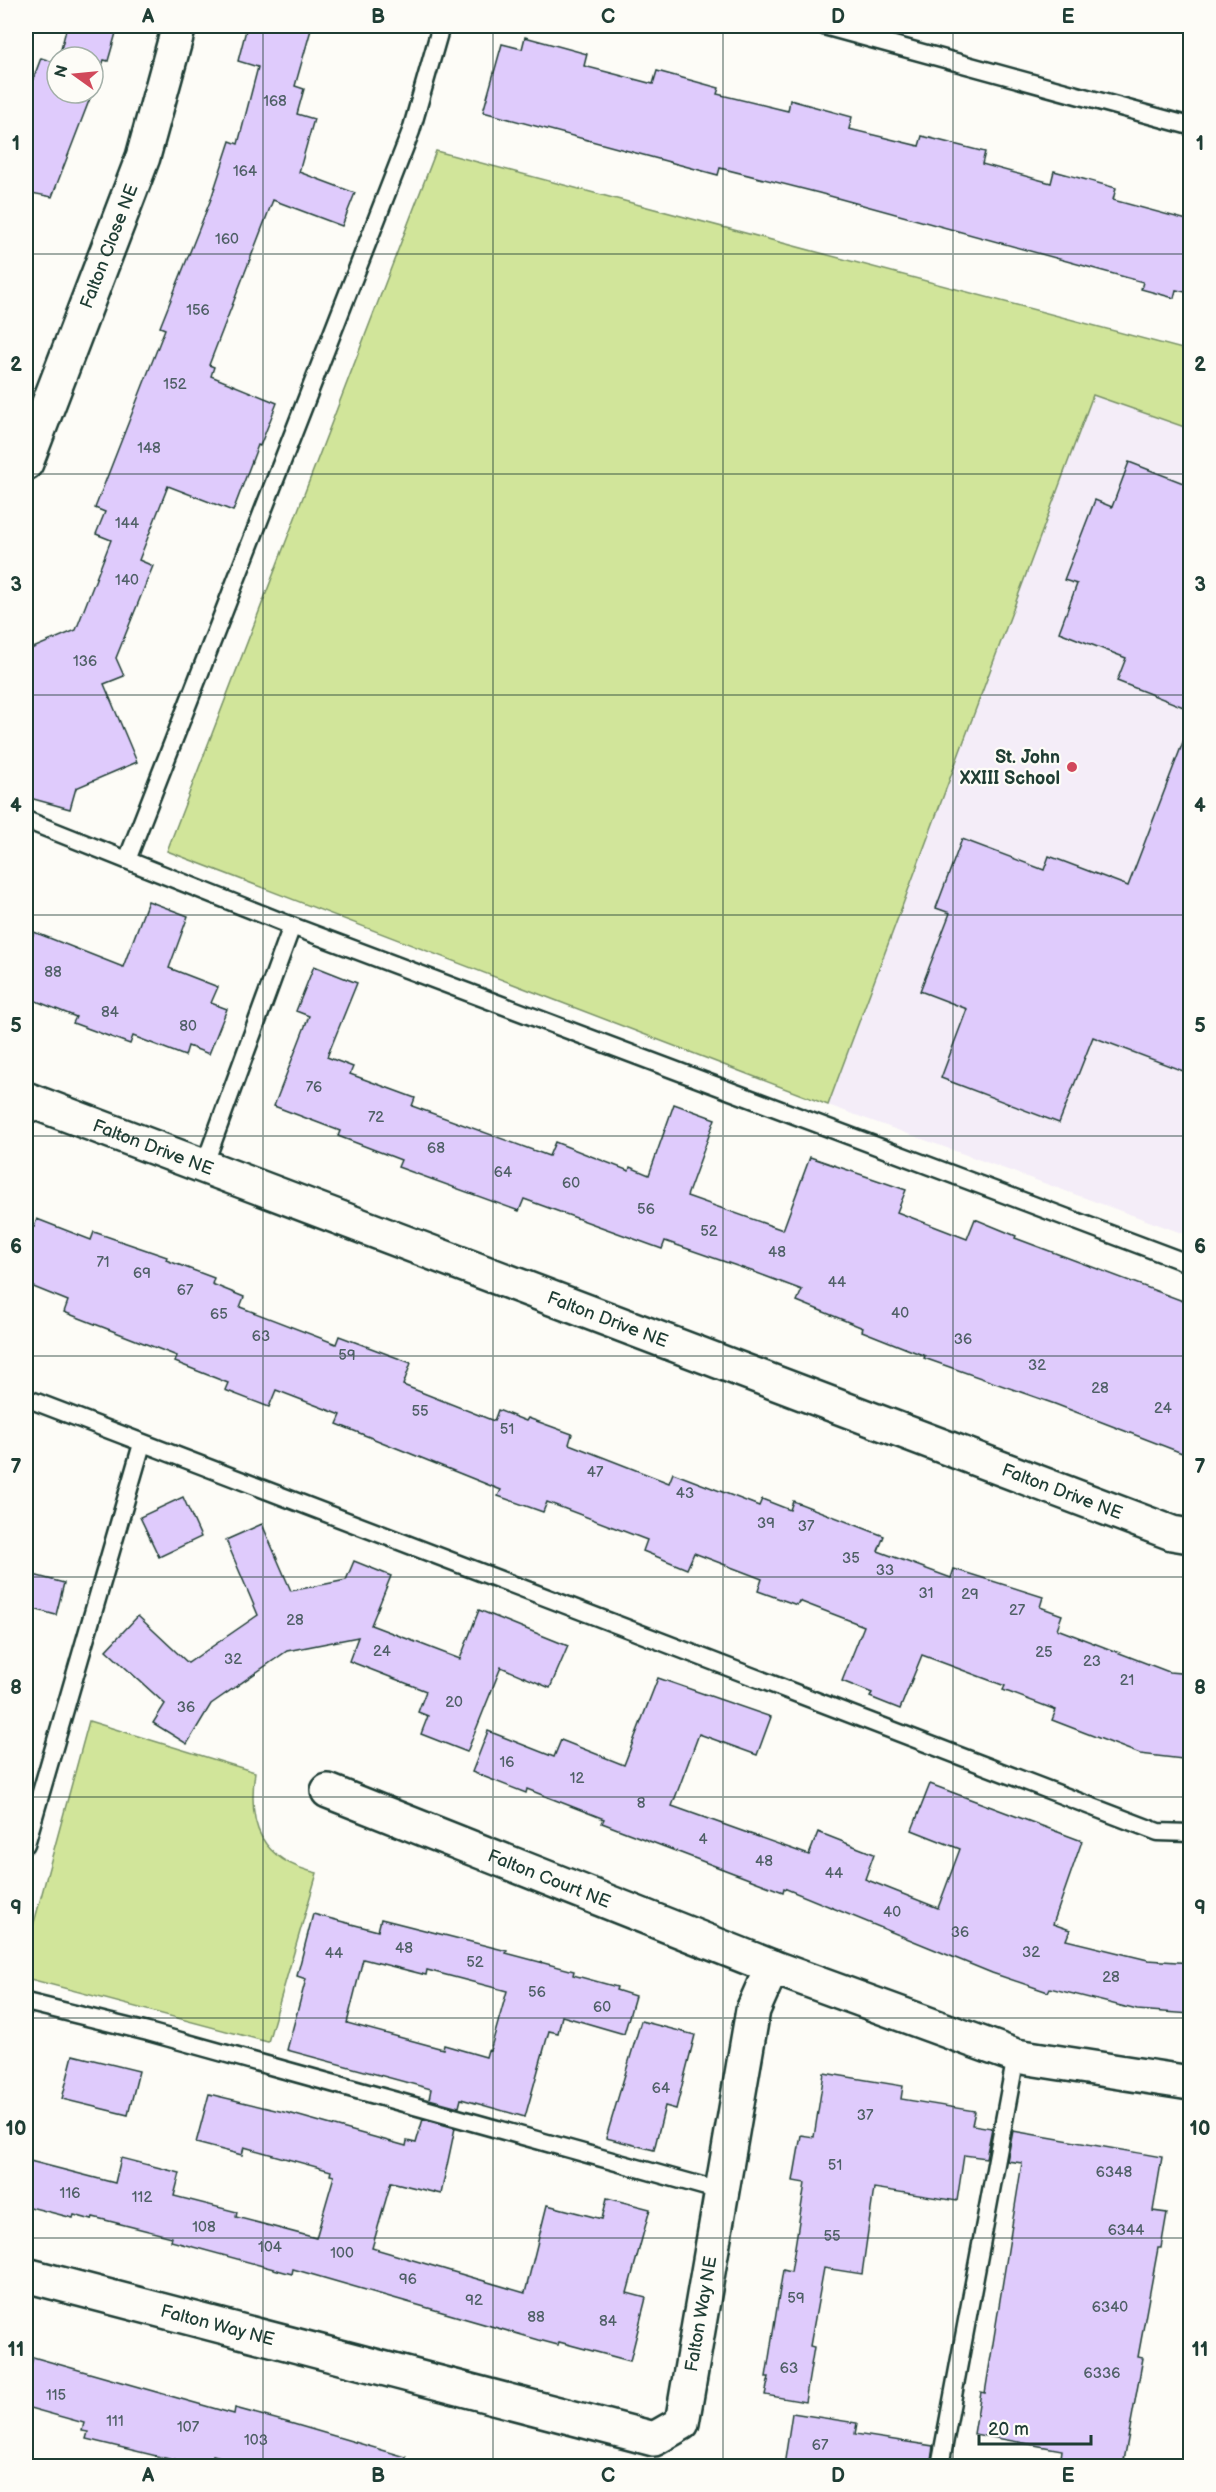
<svg xmlns="http://www.w3.org/2000/svg" width="1216" height="2492" font-family="'Balsamiq Sans',sans-serif">
	<rect width="100%" height="100%" fill="#fdfcf7"/>
	<filter id="ink" filterUnits="userSpaceOnUse"><feTurbulence type="fractalNoise" baseFrequency=".0167" numOctaves="2"/><feDisplacementMap in="SourceGraphic" scale="12" xChannelSelector="R" yChannelSelector="G"/><feConvolveMatrix kernelMatrix="1 2 1 2 8 2 1 2 1" color-interpolation-filters="sRGB"/></filter>
	<g filter="url(#ink)">
		<path fill="#f4edf8" d="M1093,395L1190,429V1236L828,1105Z"/>
		<g fill="#d1e59a" stroke="#789167" stroke-width="1.5">
			<path d="M436,151L1190,351V429L1093,395L828,1105L167,851Z"/>
			<path d="M89,1721L255,1772C247,1826 261,1860 317,1873L268,2042L26,1978V1952Z"/>
		</g>
		<g fill="#dfcbfc" stroke="#1f3d34" stroke-width="1.5" fill-rule="evenodd">
			<path d="M67,26H118L108,61L104,60L93,90V57H59Z"/>
			<path d="M247,26H312L295,86L304,89L297,114L314,119L299,172L355,193L342,226L273,200L209,365L214,367L211,376L277,403L260,446L258,445L233,511L168,486L139,560L153,566L116,658L124,676L104,684L137,762L76,788L70,809L26,797V651L76,630L111,540L96,534L105,512L95,508L165,329L160,327L211,199L230,141L238,144L258,67L238,61Z"/>
			<path d="M525,37L587,54L584,66L653,84L657,71L719,88L717,94L788,111L790,100L852,117L849,129L919,146L922,136L985,152L982,164L1051,183L1054,171L1116,188L1113,200L1191,221V293L1176,290L1174,298L1141,289L1143,282L819,193L720,168L718,175L483,112L502,44L522,49Z"/>
			<path d="M41,58L57,63V93H92L52,197L26,192V98Z"/>
			<path d="M1129,462L1191,486V710L1117,681L1126,658L1059,632L1077,584L1064,580L1095,500L1112,507Z"/>
			<path d="M1188,729L1191,730V1074L1093,1037L1059,1123L941,1078L967,1009L920,991L950,913L936,908L962,839L1044,870L1049,856L1128,886Z"/>
			<path d="M148,901L188,916L169,968L218,987L211,1003L227,1009L209,1054L188,1046L185,1056L133,1036L130,1044L73,1023L76,1017L26,997V954L34,932L123,967Z"/>
			<path d="M314,966L357,983L327,1057L353,1067L350,1074L415,1098L412,1106L549,1156L555,1142L629,1171L630,1167L649,1175L674,1104L715,1119L687,1196L783,1230L810,1157L906,1190L897,1212L967,1239L975,1219L1016,1236L1015,1238L1191,1304V1431L1182,1453L1055,1404L924,1358L925,1356L862,1331L863,1328L797,1301L802,1290L757,1273L665,1241L662,1249L524,1199L519,1211L398,1167L401,1160L338,1136L340,1131L274,1106L309,1016L296,1011Z"/>
			<path d="M37,1219L91,1240L94,1232L167,1257L166,1260L214,1278L212,1284L244,1297L240,1307L336,1344L339,1336L411,1363L403,1385L494,1421L498,1410L526,1421L528,1418L572,1434L569,1444L669,1483L673,1473L759,1506L762,1499L790,1510L793,1501L884,1536L878,1551L951,1578L954,1569L1043,1597L1040,1607L1062,1615L1057,1629L1169,1672L1191,1674V1760L1140,1754L1052,1720L1056,1710L1003,1690L1005,1686L922,1655L900,1709L870,1697L872,1693L842,1681L864,1626L799,1601L797,1605L758,1591L762,1579L694,1553L687,1569L643,1551L647,1540L547,1502L543,1512L498,1496L501,1490L337,1424L341,1415L276,1390L269,1407L225,1390L228,1383L175,1362L177,1356L64,1312L68,1301L26,1284V1224L34,1227Z"/>
			<path d="M183,1497L201,1537L159,1557L140,1517Z"/>
			<path d="M262,1524L291,1591L346,1580L354,1561L391,1576L371,1625L460,1659L479,1610L568,1646L550,1688L501,1667L467,1752L421,1734L428,1716L418,1712L426,1691L349,1661L358,1637L287,1651L211,1704L187,1744L153,1723L165,1704L106,1650L138,1616L188,1663L258,1615L226,1540Z"/>
			<path d="M26,1573L64,1583L56,1615L26,1607Z"/>
			<path d="M658,1678L771,1717L757,1755L699,1734L672,1806L809,1855L818,1832L874,1854L865,1879L938,1908L960,1849L912,1830L930,1784L1082,1841L1053,1924L1070,1930L1066,1940L1148,1960L1191,1963V2014L1137,2010L1050,1988L1048,1992L992,1973L784,1888L783,1892L602,1823L604,1819L527,1789L526,1793L472,1772L488,1731L554,1757L561,1740L624,1765Z"/>
			<path d="M313,1914L378,1931L381,1919L507,1951L506,1953L574,1971L573,1975L617,1987L616,1990L635,1996L624,2034L562,2016L558,2033L549,2031L525,2117L461,2099L459,2107L429,2099L431,2089L287,2050L306,1979L297,1976ZM363,1959L426,1975L427,1970L507,1991L490,2051L488,2050L486,2057L444,2045L443,2049L347,2023Z"/>
			<path d="M641,2021L695,2035L676,2109L665,2106L654,2150L606,2138Z"/>
			<path d="M73,2055L139,2071L128,2115L62,2099Z"/>
			<path d="M824,2073L903,2086L901,2099L975,2111L972,2125L992,2128L986,2158L964,2155L957,2201L874,2188L862,2274L824,2268L810,2346L814,2347L805,2402L765,2395L769,2377H766L783,2270L791,2272L805,2183L793,2181L801,2135L814,2137Z"/>
			<path d="M209,2094L292,2114L406,2146L407,2141L416,2143L423,2119L455,2128L441,2194L391,2182L372,2248L525,2293L547,2205L602,2219L607,2198L650,2209L627,2293L646,2298L630,2361L559,2342L558,2345L539,2340L293,2269L292,2274L171,2241L172,2237L93,2217L92,2220L74,2215L73,2218L26,2206V2160L115,2183L121,2158L180,2173L174,2196L237,2212L236,2217L316,2238L334,2176L330,2175L331,2171L244,2147L242,2155L196,2143Z"/>
			<path d="M1013,2131L1162,2157L1153,2211L1167,2213L1161,2248H1158L1138,2357L1143,2358L1123,2466H1060L1062,2450L974,2434L981,2392L985,2393L1022,2163L1007,2161Z"/>
			<path d="M33,2357L234,2414L235,2408L290,2423L406,2457L405,2466H254L213,2455L210,2466H198L86,2439L88,2432L82,2431L84,2423L26,2407V2384Z"/>
			<path d="M792,2413L857,2423L855,2434L933,2446L930,2466H784Z"/>
		</g>
		<g fill="none" stroke-linecap="round" stroke-linejoin="round">
			<g stroke="#1f3d34" stroke-width="21">
				<g id="service">
					<path d="M824,26L1190,126"/>
					<path d="M26,820L292,926L1190,1264"/>
					<path d="M127,860L411,131L441,26"/>
					<path d="M204,1166L292,926"/>
					<path d="M26,1398L1158,1832L1190,1833"/>
					<path d="M26,1844L142,1444"/>
					<path d="M26,2002L148,2032L724,2192"/>
					<path d="M940,2466L1016,2056"/>
				</g>
			</g>
			<g stroke="#1f3d34" stroke-width="38">
				<g id="minor">
					<path id="s1" d="M26,463L143,157L179,26"/>
					<path id="s2" d="M328,1791L772,1967"/>
					<path id="s3" d="M26,2275L654,2439L682,2423L753,2010L772,1967L1016,2056L1190,2083"/>
				</g>
			</g>
			<g stroke="#1f3d34" stroke-width="38">
				<g id="tertiary">
					<path id="s4" d="M26,1099L1172,1533L1190,1536"/>
				</g>
			</g>
			<use href="#service" stroke="#fdfcf7" stroke-width="16"/>
			<use href="#minor" stroke="#fdfcf7" stroke-width="33"/>
			<use href="#tertiary" stroke="#fdfcf7" stroke-width="33"/>
		</g>
	</g>
	<path fill="none" stroke="#1f3d34" stroke-width="1.5" stroke-opacity="0.55" d="M263,26V2466M493,26V2466M723,26V2466M953,26V2466M26,254H1190M26,474H1190M26,695H1190M26,915H1190M26,1136H1190M26,1356H1190M26,1577H1190M26,1797H1190M26,2018H1190M26,2238H1190"/>
	<circle fill="#d1495b" stroke="#fdfcf7" stroke-width="2" cx="1072" cy="767" r="6"/>
	<g text-anchor="middle" dominant-baseline="central" stroke-width="4.5" stroke-linejoin="round" paint-order="stroke">
		<g font-size="15" fill="#4f6066">
			<text x="275" y="101">168</text>
			<text x="245" y="171">164</text>
			<text x="227" y="239">160</text>
			<text x="198" y="310">156</text>
			<text x="175" y="384">152</text>
			<text x="149" y="448">148</text>
			<text x="127" y="523">144</text>
			<text x="127" y="580">140</text>
			<text x="85" y="661">136</text>
			<text x="53" y="972">88</text>
			<text x="110" y="1012">84</text>
			<text x="188" y="1026">80</text>
			<text x="314" y="1087">76</text>
			<text x="376" y="1117">72</text>
			<text x="436" y="1148">68</text>
			<text x="503" y="1172">64</text>
			<text x="571" y="1183">60</text>
			<text x="646" y="1209">56</text>
			<text x="709" y="1231">52</text>
			<text x="777" y="1252">48</text>
			<text x="103" y="1262">71</text>
			<text x="142" y="1273">69</text>
			<text x="837" y="1282">44</text>
			<text x="185" y="1290">67</text>
			<text x="900" y="1313">40</text>
			<text x="219" y="1314">65</text>
			<text x="261" y="1336">63</text>
			<text x="963" y="1339">36</text>
			<text x="347" y="1355">59</text>
			<text x="1037" y="1365">32</text>
			<text x="1100" y="1388">28</text>
			<text x="1163" y="1408">24</text>
			<text x="420" y="1411">55</text>
			<text x="507" y="1429">51</text>
			<text x="595" y="1472">47</text>
			<text x="685" y="1493">43</text>
			<text x="766" y="1523">39</text>
			<text x="806" y="1526">37</text>
			<text x="851" y="1558">35</text>
			<text x="885" y="1570">33</text>
			<text x="926" y="1593">31</text>
			<text x="970" y="1594">29</text>
			<text x="1017" y="1610">27</text>
			<text x="295" y="1620">28</text>
			<text x="382" y="1651">24</text>
			<text x="1044" y="1652">25</text>
			<text x="233" y="1659">32</text>
			<text x="1092" y="1661">23</text>
			<text x="1127" y="1680">21</text>
			<text x="454" y="1702">20</text>
			<text x="186" y="1707">36</text>
			<text x="507" y="1762">16</text>
			<text x="577" y="1778">12</text>
			<text x="641" y="1803">8</text>
			<text x="703" y="1839">4</text>
			<text x="764" y="1861">48</text>
			<text x="834" y="1873">44</text>
			<text x="892" y="1912">40</text>
			<text x="960" y="1932">36</text>
			<text x="404" y="1948">48</text>
			<text x="1031" y="1952">32</text>
			<text x="334" y="1953">44</text>
			<text x="475" y="1962">52</text>
			<text x="1111" y="1977">28</text>
			<text x="537" y="1992">56</text>
			<text x="602" y="2007">60</text>
			<text x="661" y="2088">64</text>
			<text x="865" y="2115">37</text>
			<text x="835" y="2165">51</text>
			<text x="1114" y="2172">6348</text>
			<text x="70" y="2193">116</text>
			<text x="142" y="2197">112</text>
			<text x="204" y="2227">108</text>
			<text x="1126" y="2230">6344</text>
			<text x="832" y="2236">55</text>
			<text x="270" y="2247">104</text>
			<text x="342" y="2253">100</text>
			<text x="408" y="2279">96</text>
			<text x="796" y="2298">59</text>
			<text x="474" y="2300">92</text>
			<text x="1110" y="2307">6340</text>
			<text x="536" y="2317">88</text>
			<text x="608" y="2321">84</text>
			<text x="789" y="2368">63</text>
			<text x="1102" y="2373">6336</text>
			<text x="56" y="2395">115</text>
			<text x="115" y="2421">111</text>
			<text x="188" y="2427">107</text>
			<text x="256" y="2440">103</text>
			<text x="820" y="2445">67</text>
		</g>
		<g font-size="18" fill="#1f3d34" stroke="#fdfcf7">
			<text stroke="none"><textPath href="#s1" startOffset="232">Falton Close NE</textPath></text>
			<text stroke="none"><textPath href="#s4" startOffset="136">Falton Drive NE</textPath></text>
			<text stroke="none"><textPath href="#s4" startOffset="622">Falton Drive NE</textPath></text>
			<text stroke="none"><textPath href="#s4" startOffset="1108">Falton Drive NE</textPath></text>
			<text stroke="none"><textPath href="#s2" startOffset="238">Falton Court NE</textPath></text>
			<text stroke="none"><textPath href="#s3" startOffset="792">Falton Way NE</textPath></text>
			<text stroke="none"><textPath href="#s3" startOffset="198">Falton Way NE</textPath></text>
		</g>
		<g font-size="18" font-weight="bold" fill="#1f3d34" stroke="#fdfcf7" text-anchor="end">
			<text x="1060" y="757">St. John<tspan x="1060" dy="21">XXIII School</tspan></text>
		</g>
	</g>
	<rect width="1216" height="2492" fill="none" stroke="#fdfcf7" stroke-width="66"/>
	<g transform="translate(75 75) rotate(285)"><circle r="28" fill="#fdfcf7" stroke="#a4b0a9" stroke-width="1.5"/>
	<path d="M0-4.5L10 22L0 15L-10 22Z" fill="#d1495b"/>
	<text y="-9" font-size="16" font-weight="bold" text-anchor="middle" fill="#1f3d34">N</text>
	</g>
	<path d="M979 2435v9h112v-9" fill="none" stroke="#1f3d34" stroke-width="3"/>
	<text x="988" y="2435" font-size="18" fill="#1f3d34" stroke="#fdfcf7" stroke-width="4.5" paint-order="stroke">20 m</text>
	<rect x="33" y="33" width="1150" height="2426" fill="none" stroke="#1f3d34" stroke-width="2"/>
	<g font-size="20" text-anchor="middle" font-weight="bold" fill="#1f3d34">
		<text x="148" y="23">A</text>
		<text x="378" y="23">B</text>
		<text x="608" y="23">C</text>
		<text x="838" y="23">D</text>
		<text x="1068" y="23">E</text>
		<text x="16" y="150">1</text>
		<text x="1200" y="150">1</text>
		<text x="16" y="371">2</text>
		<text x="1200" y="371">2</text>
		<text x="16" y="591">3</text>
		<text x="1200" y="591">3</text>
		<text x="16" y="812">4</text>
		<text x="1200" y="812">4</text>
		<text x="16" y="1032">5</text>
		<text x="1200" y="1032">5</text>
		<text x="16" y="1253">6</text>
		<text x="1200" y="1253">6</text>
		<text x="16" y="1473">7</text>
		<text x="1200" y="1473">7</text>
		<text x="16" y="1694">8</text>
		<text x="1200" y="1694">8</text>
		<text x="16" y="1914">9</text>
		<text x="1200" y="1914">9</text>
		<text x="16" y="2135">10</text>
		<text x="1200" y="2135">10</text>
		<text x="16" y="2356">11</text>
		<text x="1200" y="2356">11</text>
		<text x="148" y="2482">A</text>
		<text x="378" y="2482">B</text>
		<text x="608" y="2482">C</text>
		<text x="838" y="2482">D</text>
		<text x="1068" y="2482">E</text>
	</g>
</svg>
